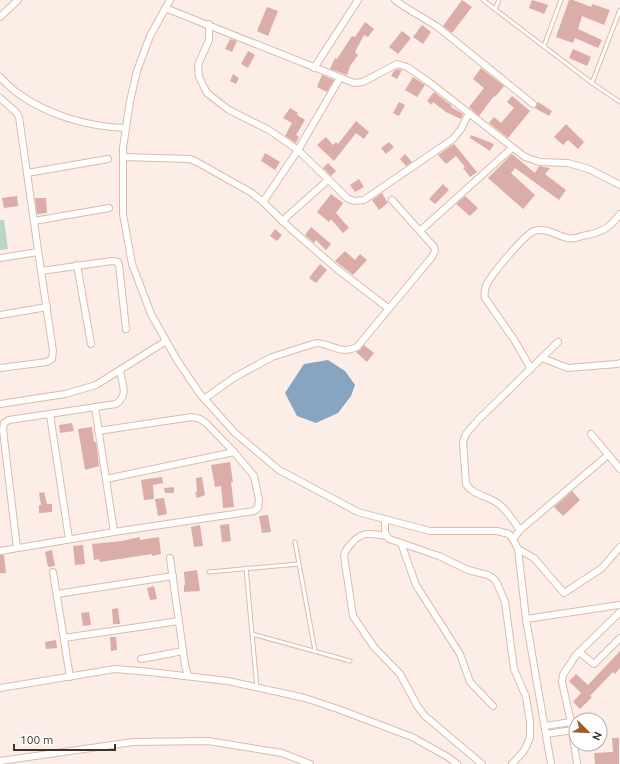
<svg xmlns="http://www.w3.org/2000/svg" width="620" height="764" font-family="Ubuntu,sans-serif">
	<rect width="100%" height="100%" fill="#fcede6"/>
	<path fill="#b8d5c6" d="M0,220H4L8,249L0,250Z"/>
	<path fill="#87a5c0" d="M328,360L345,371L355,385L351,396L338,413L316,423L297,416L285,393L304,364Z"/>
	<g fill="#daada9">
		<path d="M462,0L472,7L452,33L443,26Z"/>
		<path d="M532,0L548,5L544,14L529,8Z"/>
		<path d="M569,0H573L591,7L592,4L610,10L604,25L582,16L578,29L602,40L598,48L575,38L573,43L556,37Z"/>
		<path d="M267,7L278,11L268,36L257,31Z"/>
		<path d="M365,22L374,29L368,37L364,35L355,52L358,55L350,66L347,75L330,69L335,58L337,59L352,36L355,37Z"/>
		<path d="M422,25L431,32L423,44L413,37Z"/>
		<path d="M402,31L411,38L398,54L389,47Z"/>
		<path d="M230,39L237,41L232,52L225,49Z"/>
		<path d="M573,49L591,57L587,66L569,58Z"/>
		<path d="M248,51L255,55L248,68L241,64Z"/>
		<path d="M481,68L504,86L495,97L494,96L479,116L469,107L484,88L473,79Z"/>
		<path d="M397,69L402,70L397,79L391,76L394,71Z"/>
		<path d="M233,74L239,78L236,84L230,81Z"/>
		<path d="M322,75L334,80L327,92L317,87Z"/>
		<path d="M413,77L425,85L417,97L405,90Z"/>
		<path d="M434,92L452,106L451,107L463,114L461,119L446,112L433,102L432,105L427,101Z"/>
		<path d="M512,96L530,111L508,138L489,123L494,117L501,123L514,108L507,102Z"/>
		<path d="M399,102L405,105L399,116L393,113Z"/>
		<path d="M538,102L552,111L549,116L535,108Z"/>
		<path d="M290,108L298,113L297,115L305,120L296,135L299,137L296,143L285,136L292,123L283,118Z"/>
		<path d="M356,121L369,132L364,139L356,133L334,161L317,145L326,137L333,145L336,142L338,144Z"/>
		<path d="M566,124L584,142L578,149L568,140L563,145L554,137Z"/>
		<path d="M471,135L494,144L490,151L470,138Z"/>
		<path d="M389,142L394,147L386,154L381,148Z"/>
		<path d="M454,144L477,172L470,177L463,168L465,167L456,156L446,164L438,155Z"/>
		<path d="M265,153L280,162L275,170L261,161Z"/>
		<path d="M405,154L412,162L406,166L400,159Z"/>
		<path d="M512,154L535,173L539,166L550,168L545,174L566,190L559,200L515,168L511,173L535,195L523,209L488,178Z"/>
		<path d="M328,163L336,171L331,176L323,168Z"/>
		<path d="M359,179L364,187L355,192L350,185Z"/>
		<path d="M443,184L449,190L435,204L429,199Z"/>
		<path d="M382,193L388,203L379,210L372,200Z"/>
		<path d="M331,194L343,203L336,213L349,228L343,233L331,219L329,222L317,212Z"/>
		<path d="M17,196L18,206L4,208L2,198Z"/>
		<path d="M465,196L478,208L470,216L456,204Z"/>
		<path d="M35,198H46L47,213L37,214Z"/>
		<path d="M311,227L331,244L326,250L316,240L314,243L305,235Z"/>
		<path d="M275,229L282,235L277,241L270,236Z"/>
		<path d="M345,251L355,260L360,254L367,260L353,275L335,261Z"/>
		<path d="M320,264L327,270L316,283L309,278Z"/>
		<path d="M364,345L374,353L367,362L356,352L360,350Z"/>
		<path d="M72,423L74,431L60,433L59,425Z"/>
		<path d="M92,427L94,442H96L99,466L85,470L78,429Z"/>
		<path d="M230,462L233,482H231L234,507L223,508L221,486L215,487L211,465Z"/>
		<path d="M162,477L163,483L153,485L154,499L144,500L141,480Z"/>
		<path d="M202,477L205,495L197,498L195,492H197L196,478Z"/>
		<path d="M174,487V493H165L164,488Z"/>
		<path d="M572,491L580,500L563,516L554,507Z"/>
		<path d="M44,492L47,504H52V512L39,513V505H41L39,493Z"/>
		<path d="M164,498L167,514L158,516L155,499Z"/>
		<path d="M268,515L271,532L262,533L259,516Z"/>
		<path d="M229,524L231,541L222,542L220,525Z"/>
		<path d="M200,525L203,546L194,547L191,527Z"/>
		<path d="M140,537V540L159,537L161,554L152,556V554L100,562L99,559L94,560L92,544L122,541Z"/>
		<path d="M83,545L85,564L75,565L73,546Z"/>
		<path d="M52,550L55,566L48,567L45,552Z"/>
		<path d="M0,555H4L6,573H0Z"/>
		<path d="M197,570L200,591L184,592V585H185L184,572Z"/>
		<path d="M154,586L157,599L150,600L147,588Z"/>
		<path d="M118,608L120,624H113L112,609Z"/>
		<path d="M89,612L91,625L83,626L81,613Z"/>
		<path d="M110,637H116L117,650L111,651Z"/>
		<path d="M56,640L57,648L46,649L45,642Z"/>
		<path d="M620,651V668L615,674L613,672L590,696L592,697L580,709L573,702L581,693L569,681L576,674L588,685Z"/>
		<path d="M612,738H619V764H595L594,753L613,752Z"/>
	</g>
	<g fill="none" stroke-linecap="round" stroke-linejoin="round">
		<g stroke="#ddbba9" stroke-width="5">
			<g id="lane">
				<path d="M483,0L592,83L620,102"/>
				<path d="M495,9L499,0"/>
				<path d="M544,46L561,0"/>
				<path d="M592,83L620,10"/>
				<path d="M295,542L315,651"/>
				<path d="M246,568L257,688"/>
				<path d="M209,572L299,564"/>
				<path d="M252,634L350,661"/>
			</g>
		</g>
		<g stroke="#ddbba9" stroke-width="8">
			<g id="street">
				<path d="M170,0L150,36L137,71L130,101L123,148V214L132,264L151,314L177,360L200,394L235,433L279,470L358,512L430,531H497L509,534L513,539L518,549L526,619L551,764"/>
				<path d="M395,0C409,11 425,18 439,28L533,104"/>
				<path d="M165,8L354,83L363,82L397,64L407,67L429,82L525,157L540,162L568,163L589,169L620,185"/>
				<path d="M0,17L18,0"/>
				<path d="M209,24V40L198,65L199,77L207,93L229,110L269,130L298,150L347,198L354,201L364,200L453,139L461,129L469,113"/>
				<path d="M314,68L358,0"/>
				<path d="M0,77C5,82 10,87 16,92C47,115 88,127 126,128"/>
				<path d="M0,98L16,112L19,117L41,271L53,351L52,359L47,362L0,368"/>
				<path d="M123,157L190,159L197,162L252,193L263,202L291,229L337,269L388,308"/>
				<path d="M27,173L108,159"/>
				<path d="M263,202L298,150L340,78"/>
				<path d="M34,221L109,208"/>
				<path d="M282,221L328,180"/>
				<path d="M420,231L512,148"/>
				<path d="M0,258L38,252"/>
				<path d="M77,265L91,344"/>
				<path d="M41,271L112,261L118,262L119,265L126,329"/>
				<path d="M0,315L47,307"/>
				<path d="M542,358L568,368L617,364L620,363"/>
				<path d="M531,369L515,341L485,298C484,293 484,291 486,286C490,276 524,235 534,231C545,227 556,235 567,238C572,239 577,238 582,236C600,233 609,229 620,214"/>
				<path d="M204,399L235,377L272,357L316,343C333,344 340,355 357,347L432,257L435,251L434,247L392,200"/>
				<path d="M0,404L65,394L96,385L166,341"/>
				<path d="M95,407L114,532"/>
				<path d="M50,415L69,539"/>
				<path d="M591,434L620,469"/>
				<path d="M106,479L234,452"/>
				<path d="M385,519V533L389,539L439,556L468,570L488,575L493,578L497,583L505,602L514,669L526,697L530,721V737L527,745L523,752L512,764"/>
				<path d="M520,530C514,522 508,512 500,505C490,496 473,496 466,484L463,442L466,434L477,421L558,342"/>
				<path d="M386,536C372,534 363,530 352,543C348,547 345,550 344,556L353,616L374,647L400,674L418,707L425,716L482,764"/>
				<path d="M513,539L520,530L608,455"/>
				<path d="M401,543L416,585L460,654L470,682L493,706"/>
				<path d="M17,548L3,430L4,423L9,420L116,404C129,395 122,384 120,370"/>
				<path d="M518,549L534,558L564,593L602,568L620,547"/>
				<path d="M0,551L114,532L254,511L258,508L259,500L254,476L234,452L206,423L200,419L192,417L98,431"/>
				<path d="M170,558L185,665L188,676"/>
				<path d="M53,572L70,677"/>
				<path d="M57,594L173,576"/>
				<path d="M526,619L620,605"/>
				<path d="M64,638L179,621"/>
				<path d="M579,652L594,664L620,638"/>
				<path d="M141,659L183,651"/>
				<path d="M0,688L115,669L150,672L228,681L305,698L338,709L412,737L448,757L457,764"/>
				<path d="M545,726L571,722"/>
				<path d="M546,734L573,730"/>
				<path d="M0,761L133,742L208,741L282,753L310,764"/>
				<path d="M577,764L571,722L562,682L563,675L576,655L620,612"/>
			</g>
		</g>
		<use href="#lane" stroke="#fff" stroke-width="3"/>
		<use href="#street" stroke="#fff" stroke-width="6"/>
	</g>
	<g transform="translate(588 732) rotate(114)"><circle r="19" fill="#ffffff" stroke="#b3adaa"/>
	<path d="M0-3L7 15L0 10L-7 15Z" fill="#9f5d2a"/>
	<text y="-6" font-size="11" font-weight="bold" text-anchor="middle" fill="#40322b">N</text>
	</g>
	<path d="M14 744v6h101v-6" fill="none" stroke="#40322b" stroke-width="2"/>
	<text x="20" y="744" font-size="12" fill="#40322b" stroke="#ffffff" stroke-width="3" paint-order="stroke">100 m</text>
</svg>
